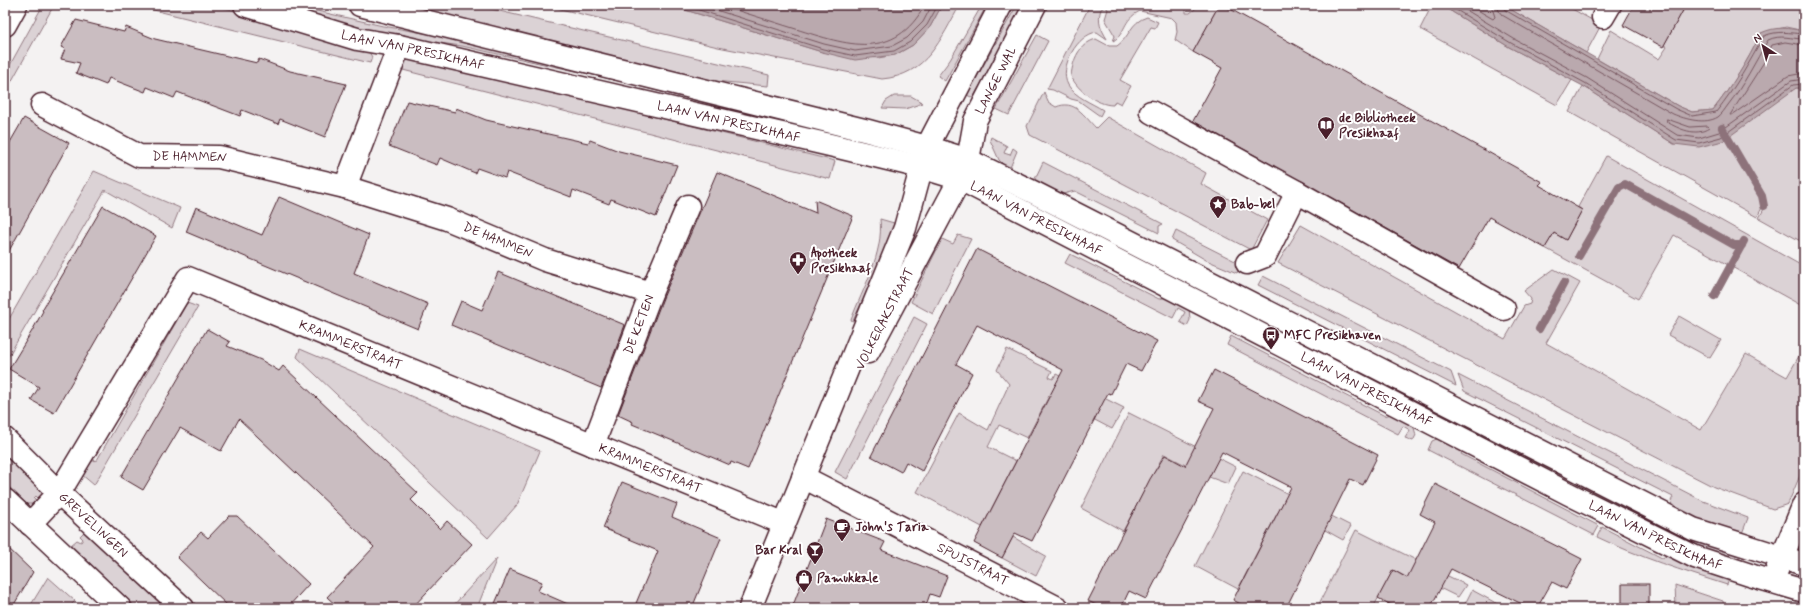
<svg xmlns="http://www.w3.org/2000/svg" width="1809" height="613" font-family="Mynerve,sans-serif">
	<rect width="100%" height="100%" fill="#f4f2f2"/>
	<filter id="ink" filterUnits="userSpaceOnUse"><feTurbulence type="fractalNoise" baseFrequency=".025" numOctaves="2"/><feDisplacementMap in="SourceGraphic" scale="8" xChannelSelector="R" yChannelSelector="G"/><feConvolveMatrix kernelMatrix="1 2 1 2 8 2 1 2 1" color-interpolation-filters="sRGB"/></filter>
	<g filter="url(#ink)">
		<g fill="#dbd2d5" stroke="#927880">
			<path d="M43,5H54L5,93V74Z"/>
			<path d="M133,5H213L360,43L368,50L372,57L370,63Z"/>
			<path d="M268,5H291L383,26L481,43L843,131L841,137L602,77L462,46L417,40L367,30Z"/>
			<path d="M401,5H474L769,75L768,86L693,79Z"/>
			<path d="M544,5H669L822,52L878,58L895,55L913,45L930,27L942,5H960C940,40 927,75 882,79L718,47Z"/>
			<path d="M982,5H987L945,81L938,76L950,60Z"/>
			<path d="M1017,5H1025L973,98L967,95Z"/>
			<path d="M1090,5H1186V13H1190L1200,5H1219L1193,52L1175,40L1177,32L1176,22L1172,18L1140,11C1122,20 1126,34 1113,41L1115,36L1105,19L1108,9L1105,7L1101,9C1097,21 1101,29 1107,39L1097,32C1078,34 1058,67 1068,85C1075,97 1092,103 1103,110L1100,116L1079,101L1071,99L1053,90L1047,89Z"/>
			<path d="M1432,5H1441L1509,47L1572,80L1557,105L1420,29Z"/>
			<path d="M1503,5H1565L1601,25L1586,53Z"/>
			<path d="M1686,5H1804V31L1786,27L1761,33C1748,61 1732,86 1713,110L1692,112L1678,106L1597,59L1611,30L1659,59L1667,47L1664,45Z"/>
			<path d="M1147,17L1158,22L1155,28L1151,27L1120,80L1131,86L1121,104L1115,101L1113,105C1097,105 1077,90 1071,76C1073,59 1079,44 1096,39L1109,46H1117C1130,37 1130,22 1147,17Z"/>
			<path d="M1037,35L1048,41L1009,115L996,109Z"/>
			<path d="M416,58L835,161L830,179L399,69C401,61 409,60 416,58Z"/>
			<path d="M1583,86L1674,144L1796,88H1804V243L1759,218L1765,207L1763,206L1757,217L1569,112Z"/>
			<path d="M1044,92L1048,102L1056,107C1075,99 1084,116 1096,128L1107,117L1206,173L1201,184L1267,220L1251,250L1030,135L1027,126Z"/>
			<path d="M894,96H911L923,103L905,109L882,108L886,101Z"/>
			<path d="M991,137L1007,146L1004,153L1010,155L1013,148L1017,151L1009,170L999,160L990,140Z"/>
			<path d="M1606,156L1804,267V307L1674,235L1638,299L1545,248L1554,233L1566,240L1582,210L1578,207Z"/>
			<path d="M1043,162L1163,224L1159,226V233L1075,191L1059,195L1033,183Z"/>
			<path d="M94,171L180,208L172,228L105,190L5,362V326Z"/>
			<path d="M880,219L894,223L893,235L853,321L851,320C863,288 884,253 880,219Z"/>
			<path d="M1301,225L1505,339L1524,306L1530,304L1531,299L1524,291L1554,269L1580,283L1546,343L1701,430L1746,354L1787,377L1799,356L1804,359V466L1788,504L1773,509L1714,487L1278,263Z"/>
			<path d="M1176,231L1241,264L1237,273L1206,260L1172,240Z"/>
			<path d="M958,235L971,239L933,314L911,302L942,239L953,244Z"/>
			<path d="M1070,254L1159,299L1173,295L1189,308L1190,320L1187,326L1180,322L1185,312L1178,308L1173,318L1065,263Z"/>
			<path d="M1263,276L1451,372L1456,386L1258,285Z"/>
			<path d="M187,303L198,307L94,485L81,474L88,462L97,460Z"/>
			<path d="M1246,307L1446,409L1442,416L1242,314Z"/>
			<path d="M1679,316L1721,340L1710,358L1668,335Z"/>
			<path d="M914,317L927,324L847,479L835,472Z"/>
			<path d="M1231,336L1385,416L1399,411L1412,421L1416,435L1413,441L1405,438L1410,430L1403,426L1398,434L1227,345Z"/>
			<path d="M300,349L540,451L517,505L488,538L297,357Z"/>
			<path d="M1007,349L1052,371L1049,377L1053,379L1056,374L1124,408L1112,429L1049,396L1027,438L999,425L988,447L1016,461L982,527L917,492L959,413L988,430L1009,384L997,370Z"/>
			<path d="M1458,375L1703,501L1748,518L1741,536L1679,514L1671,501L1673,497L1464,391Z"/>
			<path d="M1129,413L1236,467L1228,484L1209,477L1164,454L1123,531L1081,508Z"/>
			<path d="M1453,414L1737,552L1735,559L1717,554L1671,535L1450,420Z"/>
			<path d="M1439,438L1457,440L1462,452L1461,454L1599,526L1594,535L1428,450L1432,441Z"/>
			<path d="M5,454L41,489L42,494L38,498L36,496L34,498L36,500L32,504H27L5,483Z"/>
			<path d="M1243,471L1351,526L1343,540L1316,525L1300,523L1278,512L1238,589L1195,566Z"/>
			<path d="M1602,527L1662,558L1674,553L1730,576L1727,585C1683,571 1639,557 1597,537Z"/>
			<path d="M86,530L168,608H137L71,545L77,540L81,542L83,539L80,536Z"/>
			<path d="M1356,530L1466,585L1458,597L1413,575L1410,579L1393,570L1373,608H1317Z"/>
			<path d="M1013,537L1046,556L1036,576L1002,558Z"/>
			<path d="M497,558L477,608H451Z"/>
			<path d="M48,577L75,601L68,608H29Z"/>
			<path d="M1675,585L1723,601L1724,608H1676Z"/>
			<path d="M1472,590L1505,608H1463Z"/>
		</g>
		<g fill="#baa9ae" stroke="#8d727a">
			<path d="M669,5H942L930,27L913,45L895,55L855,60L822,52Z"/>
			<path d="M1441,5H1503L1678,106L1692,112L1713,110C1732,86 1748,61 1761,33C1776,26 1788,28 1804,31V88H1796L1723,141L1699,147L1674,144L1583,86L1509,47Z"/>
		</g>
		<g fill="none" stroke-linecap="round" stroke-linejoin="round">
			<g stroke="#77565f" stroke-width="1">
				<path d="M683,5L823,49L855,56L894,51L910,42L927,25L938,5"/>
				<path d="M700,5L824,44L855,51L892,46L907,38L923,22L932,5"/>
				<path d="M720,5C745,13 771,21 796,29C847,45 894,62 925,5"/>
				<path d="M1448,5L1511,43L1585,83L1676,140L1699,143L1721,137L1793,85L1804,84"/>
				<path d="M1458,5L1514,39L1587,78L1677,135L1699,138L1719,132L1791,81L1804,79"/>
				<path d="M1469,5L1493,19L1495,17L1491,5"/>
				<path d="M1497,5L1499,11L1502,15L1673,114C1685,119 1705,125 1718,117C1722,114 1725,109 1728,105C1744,85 1755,62 1768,40C1781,34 1791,39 1804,39"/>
				<path d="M1502,5L1505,10L1676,109L1692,116L1716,112C1736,87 1749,63 1764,36C1778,30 1789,33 1804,34"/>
				<path d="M1804,45L1785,42L1772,45L1764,62L1730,115H1732L1788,76L1804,73"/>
				<path d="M1667,119L1690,127L1707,126L1709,128C1696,137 1679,129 1667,122Z"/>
			</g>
			<g stroke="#8d727a" stroke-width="8">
				<path d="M1722,128L1762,196L1764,206"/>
				<path d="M1579,256L1619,187L1625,184L1734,245H1742"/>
				<path d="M1714,296L1744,241"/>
				<path d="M1539,329L1564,283"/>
			</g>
		</g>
		<g fill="#cabdc1" stroke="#4a1f2b">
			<path d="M1219,5H1223L1542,182L1539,185L1582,210L1566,240L1554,233L1545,248L1489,217L1459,269L1193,121L1222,68L1193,52Z"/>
			<path d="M1634,5H1686L1663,47L1623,25Z"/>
			<path d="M76,20L124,32L126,27L155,39L257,63L259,59L290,71L346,84L325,137L280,119L278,124L242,110L240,116L177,92L174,98L147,87L145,92L109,78L106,85L76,73L80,63L61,59L65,49L61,47Z"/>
			<path d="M407,101L455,112L456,108L486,120L588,143L590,140L619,151L677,165L656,217L611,199L609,204L573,190L571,197L507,172L505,178L477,168L475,173L440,158L437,165L389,146Z"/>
			<path d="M24,118L69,143L5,258V151Z"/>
			<path d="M717,172L816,213L815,200L853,216L748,469L731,462L730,465L702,453L632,424L633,422L618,415L663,298Z"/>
			<path d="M279,197L369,235L354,273L428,304L418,329L186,232L196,207L262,235Z"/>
			<path d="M103,206L156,236L54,413L31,400L39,387L9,369L32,331L43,311L42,310Z"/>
			<path d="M977,249L1157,341L1141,371L1126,364L1111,394L1108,393L1032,541L1015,533L1002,558L974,543L1063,370L977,325L956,364L972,373L922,471L906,462L901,472L871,456Z"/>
			<path d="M498,272L625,325L601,388L451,325L461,301L482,310Z"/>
			<path d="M207,329L230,342L227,346L261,360L279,371L283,366L418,493L411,500L440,529L447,521L472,544L412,608H339L327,597L374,547L239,419L221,451L180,428L143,490L121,477Z"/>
			<path d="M1214,370L1378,455L1363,485L1350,479L1286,608H1248L1233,600L1291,487L1222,452L1146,599L1129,591L1121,608H1102L1088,601L1150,479L1165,455L1185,466L1214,408L1198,401Z"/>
			<path d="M622,482L677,504L672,517L721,538L692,608H634L658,551L603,528Z"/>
			<path d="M1435,484L1582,559L1566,589L1552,582L1537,608H1530L1451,569L1430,608H1397L1378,598L1393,570L1407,578L1435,522L1420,514Z"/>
			<path d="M229,516H237L309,584L287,608H230L177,557L201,532L208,538Z"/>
			<path d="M826,519L885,542L881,550L947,576L939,597L930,594L925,608H792Z"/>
			<path d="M5,545L33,572L12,608H5Z"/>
			<path d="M510,569L542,582L538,591L577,608H493Z"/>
			<rect x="1622" y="584" width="27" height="24"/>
		</g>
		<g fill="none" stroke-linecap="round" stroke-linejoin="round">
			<g stroke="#4a1f2b" stroke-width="25">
				<g id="minor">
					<path id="s1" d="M245,5L357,39L399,46L830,145L921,167L960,179L1569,494L1695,557L1753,576L1804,591"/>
					<path d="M360,5L868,131L927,147L968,160L1035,193L1693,529L1804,564"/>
					<path d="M1603,17L1610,5"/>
					<path id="s2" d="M42,105L139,156L219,157L345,187L399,46"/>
					<path d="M1151,112L1297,192"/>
					<path id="s3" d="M345,187L447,219L545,260L651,293"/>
					<path d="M1247,263L1265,256L1297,192L1504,309"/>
					<path id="s4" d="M868,352L960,179L968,160L975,121L1035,5"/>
					<path id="s5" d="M5,439L59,493L183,608"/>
					<path id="s6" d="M593,445L651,293L688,206"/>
					<path id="s7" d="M803,477L1058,608"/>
					<path d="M5,500L120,608"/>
					<path id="s8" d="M30,524L59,493L188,278L783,523"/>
					<path d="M1777,570L1804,504"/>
					<path d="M750,608L905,228L927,147L1001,5"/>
				</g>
			</g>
			<g stroke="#4a1f2b" stroke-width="25">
				<path id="major" d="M5,25L16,5"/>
			</g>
			<use href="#minor" stroke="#fff" stroke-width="22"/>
			<use href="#major" stroke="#fff" stroke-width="22"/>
		</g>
	</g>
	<defs>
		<g id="library-pin" transform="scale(0.9)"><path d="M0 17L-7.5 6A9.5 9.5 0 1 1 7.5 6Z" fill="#4a1f2b" stroke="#fff"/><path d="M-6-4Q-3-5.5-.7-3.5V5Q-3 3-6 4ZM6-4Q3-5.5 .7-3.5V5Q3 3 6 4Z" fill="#fff"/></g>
		<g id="sight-pin" transform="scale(0.9)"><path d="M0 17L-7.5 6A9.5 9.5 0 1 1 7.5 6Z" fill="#4a1f2b" stroke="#fff"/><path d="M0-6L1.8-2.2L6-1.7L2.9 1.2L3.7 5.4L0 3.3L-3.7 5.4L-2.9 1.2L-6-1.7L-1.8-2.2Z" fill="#fff"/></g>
		<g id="pharmacy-pin" transform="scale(0.9)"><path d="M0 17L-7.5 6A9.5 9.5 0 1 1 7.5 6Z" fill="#4a1f2b" stroke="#fff"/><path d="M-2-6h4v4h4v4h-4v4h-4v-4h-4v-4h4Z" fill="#fff"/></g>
		<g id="bus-pin" transform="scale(0.9)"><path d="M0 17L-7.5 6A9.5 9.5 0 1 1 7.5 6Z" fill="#4a1f2b" stroke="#fff"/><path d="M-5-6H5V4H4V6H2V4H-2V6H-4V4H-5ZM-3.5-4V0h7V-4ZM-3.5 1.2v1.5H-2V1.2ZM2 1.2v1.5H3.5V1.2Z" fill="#fff"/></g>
		<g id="cafe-pin" transform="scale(0.9)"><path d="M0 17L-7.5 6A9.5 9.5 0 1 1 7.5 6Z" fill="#4a1f2b" stroke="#fff"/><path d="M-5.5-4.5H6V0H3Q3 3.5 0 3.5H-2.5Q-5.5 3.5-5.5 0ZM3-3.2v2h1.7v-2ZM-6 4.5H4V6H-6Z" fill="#fff"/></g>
		<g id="bar-pin" transform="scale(0.9)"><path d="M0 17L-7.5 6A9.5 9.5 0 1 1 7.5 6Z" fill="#4a1f2b" stroke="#fff"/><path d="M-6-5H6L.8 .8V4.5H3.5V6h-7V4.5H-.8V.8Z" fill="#fff"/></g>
		<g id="shop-pin" transform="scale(0.9)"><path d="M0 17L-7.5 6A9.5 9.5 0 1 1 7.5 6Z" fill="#4a1f2b" stroke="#fff"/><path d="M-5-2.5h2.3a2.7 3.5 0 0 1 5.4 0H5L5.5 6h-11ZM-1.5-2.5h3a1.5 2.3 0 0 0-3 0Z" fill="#fff"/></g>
	</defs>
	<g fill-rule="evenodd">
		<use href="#library-pin" x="1326" y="125"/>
		<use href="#sight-pin" x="1218" y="204"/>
		<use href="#pharmacy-pin" x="798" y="260"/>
		<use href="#bus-pin" x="1271" y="335"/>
		<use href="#cafe-pin" x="842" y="527"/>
		<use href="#bar-pin" x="815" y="550"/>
		<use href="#shop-pin" x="804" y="578"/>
	</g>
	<g text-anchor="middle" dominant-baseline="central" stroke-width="4" stroke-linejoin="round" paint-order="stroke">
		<g font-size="13" fill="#4a1f2b" stroke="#fff">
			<text stroke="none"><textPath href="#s1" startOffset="174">LAAN VAN PRESIKHAAF</textPath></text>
			<text stroke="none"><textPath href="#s4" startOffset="302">LANGE WAL</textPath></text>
			<text stroke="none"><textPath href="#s1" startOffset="498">LAAN VAN PRESIKHAAF</textPath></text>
			<text stroke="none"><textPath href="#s2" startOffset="160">DE HAMMEN</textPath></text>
			<text stroke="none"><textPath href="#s1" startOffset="822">LAAN VAN PRESIKHAAF</textPath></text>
			<text stroke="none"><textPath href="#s3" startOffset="162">DE HAMMEN</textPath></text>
			<text transform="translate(885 319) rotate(-63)">VOLKERAKSTRAAT</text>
			<text stroke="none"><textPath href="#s6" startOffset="129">DE KETEN</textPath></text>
			<text stroke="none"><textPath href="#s8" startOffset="469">KRAMMERSTRAAT</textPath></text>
			<text stroke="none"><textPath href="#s1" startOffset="1194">LAAN VAN PRESIKHAAF</textPath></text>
			<text stroke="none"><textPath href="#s8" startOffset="793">KRAMMERSTRAAT</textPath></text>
			<text stroke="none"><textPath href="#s5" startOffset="123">GREVELINGEN</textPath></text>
			<text stroke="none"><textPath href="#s1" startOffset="1518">LAAN VAN PRESIKHAAF</textPath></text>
			<text stroke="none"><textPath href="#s7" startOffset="191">SPUISTRAAT</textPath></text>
		</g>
		<g font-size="13" font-weight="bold" fill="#4a1f2b" stroke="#fff" text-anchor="start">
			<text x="1339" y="118">de Bibliotheek<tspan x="1339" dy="15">Presikhaaf</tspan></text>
			<text x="1231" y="204">Bab-bel</text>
			<text x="811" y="253">Apotheek<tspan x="811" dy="15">Presikhaaf</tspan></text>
			<text x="1284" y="335">MFC Presikhaven</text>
			<text x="855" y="527">John's Taria</text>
			<text x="802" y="550" text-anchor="end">Bar Kral</text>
			<text x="817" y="578">Pamukkale</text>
		</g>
	</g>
	<rect width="1809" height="613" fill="none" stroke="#fff" stroke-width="20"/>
	<rect x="10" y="10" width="1789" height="593" fill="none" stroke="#4a1f2b" stroke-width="1.5" filter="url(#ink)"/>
	<g transform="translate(1763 46) rotate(324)" stroke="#ffffff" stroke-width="3" paint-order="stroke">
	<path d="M0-3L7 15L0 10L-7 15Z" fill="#4a1f2b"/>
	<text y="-6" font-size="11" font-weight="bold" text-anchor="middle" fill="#4a1f2b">N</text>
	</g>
</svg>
